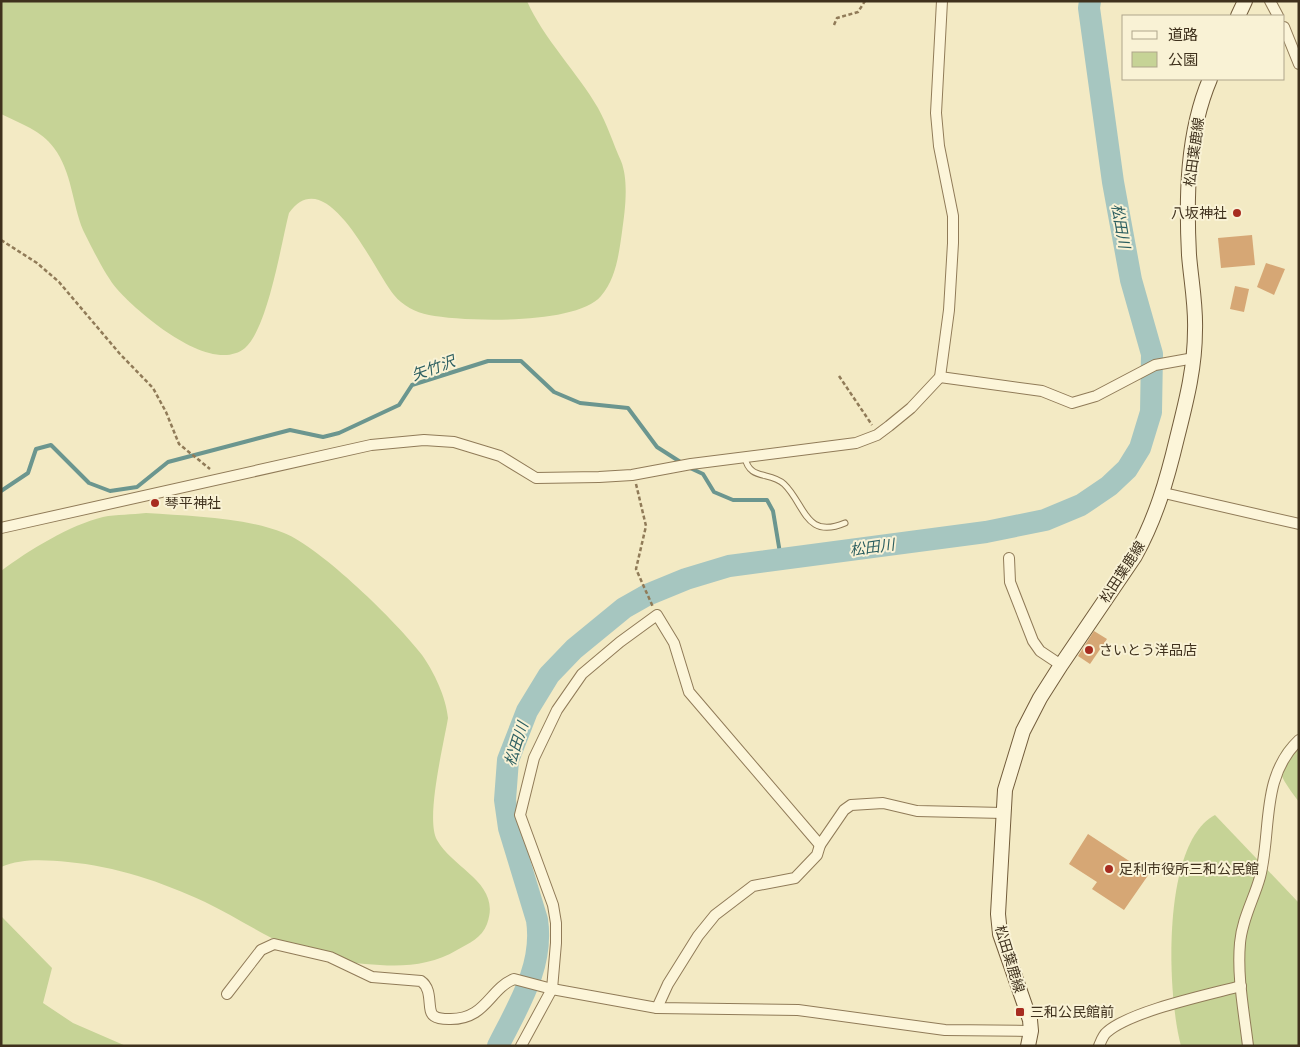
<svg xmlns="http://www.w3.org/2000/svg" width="1300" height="1047" font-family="'Libre Baskerville','Noto Sans JP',serif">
	<rect width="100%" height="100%" fill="#f3eac4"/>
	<g fill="#c6d396">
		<path d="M1,1H527C543,38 578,73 598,108C607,124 613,143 621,161C629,181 625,211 622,232C619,253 616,279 601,296C577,325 465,322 429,315C415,312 403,306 394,295C374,271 327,160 289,213C281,244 268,328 245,348C211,376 138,313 117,289C106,277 90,244 83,230C72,203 72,172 54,148C41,130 21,124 1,114Z"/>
		<path d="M146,513C190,516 243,517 284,533C320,547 398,623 422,655C434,672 446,697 448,718C444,743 425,819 437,840C454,870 502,883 487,924C482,938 469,943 457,950C434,964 406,967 380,965C360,964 340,962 321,957C279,947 243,920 205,902C162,882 115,866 68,862C46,860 22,858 1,867V571C29,550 70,525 103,517C117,514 132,515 146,513Z"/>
		<path d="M1299,735V802C1279,775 1265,757 1299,735Z"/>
		<path d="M1215,815L1299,903V1046H1181C1167,995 1161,843 1215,815Z"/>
		<path d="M1,916L52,968L43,1003L73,1023L126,1046H1Z"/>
	</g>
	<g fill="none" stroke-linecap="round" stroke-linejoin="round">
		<g stroke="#6b968f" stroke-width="4">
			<path d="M688,467L703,474L714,492L733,500H767L773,511L781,559"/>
			<path d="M1,491L28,473L36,449L51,445L89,483L110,491L137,487L168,462L290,430L323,437L339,433L399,405L412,385L488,361H521L554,392L580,403L628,408L657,447L682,463"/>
		</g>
		<path stroke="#a6c6c0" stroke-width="22" d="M498,1046C518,1006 544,966 537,920L509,828L505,800L508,760L527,711L549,675L574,649L624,608L647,595L686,579L729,566L986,532L1045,520L1081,505L1109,486L1127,469L1140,448L1151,412L1152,354L1131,280L1113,182L1089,8L1090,1"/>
	</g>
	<g fill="#d6a775">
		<path d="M1252,235L1255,265L1221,268L1218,238Z"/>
		<path d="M1266,263L1285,269L1274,295L1257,287Z"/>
		<path d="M1235,286L1249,289L1244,312L1230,309Z"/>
		<path d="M1094,631L1107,639L1090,664L1078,656Z"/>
		<path d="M1088,834L1149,874L1124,910L1092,889L1097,882L1069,864Z"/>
	</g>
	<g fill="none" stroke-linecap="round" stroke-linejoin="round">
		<g stroke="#907b58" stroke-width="7">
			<path id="service" d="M745,457C749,481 770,471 784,484C805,504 805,540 845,523"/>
		</g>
		<g stroke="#907b58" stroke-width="12">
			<g id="minor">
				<path d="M1270,1L1278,16"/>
				<path d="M1284,27L1299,64"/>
				<path d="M940,377L1042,391L1072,403L1096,396L1155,365L1194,358"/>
				<path d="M1164,493L1299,524"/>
				<path d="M1,528L371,445L424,440L454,442L500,456L536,478L599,477L632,475L691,464L856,443L877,435L889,426L911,408L940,377L949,310L953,243V216L939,146L936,113L942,1"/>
				<path d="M1009,558L1010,582L1033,641L1040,651L1061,665"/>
				<path d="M227,994L261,950L274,944L330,957L372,977L421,981C434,990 426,1011 434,1016C438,1019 445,1019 449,1019C486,1020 489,989 514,979L552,989L657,1008L798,1010L945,1030L1031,1031"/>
				<path d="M657,1008L668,984L698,936L715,915L753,886L795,878L817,855L820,845"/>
				<path d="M521,1046L552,989L556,943V923L553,905L520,815L534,758L557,710L582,674L620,642L657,615L674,643L689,692L820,845L844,810L851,805L883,803L917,811L1003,813"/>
				<path d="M1099,1046C1101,1041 1103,1035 1107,1032C1131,1011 1207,995 1241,986"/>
				<path d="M1248,1046C1244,1012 1237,977 1240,943C1242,919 1254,899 1260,877C1272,830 1260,777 1299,740"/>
			</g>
		</g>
		<g stroke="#725c3b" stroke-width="16">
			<g id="secondary">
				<path d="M1238,16L1245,1"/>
				<path d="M1028,1046L1031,1031L1030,1020L1000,934L998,914L1005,790L1023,731L1040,698L1061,665L1135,556C1156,518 1167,480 1177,438C1186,402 1195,368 1195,330C1196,305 1191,280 1189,255C1186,197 1187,133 1210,79"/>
			</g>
		</g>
		<g stroke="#907b58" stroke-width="2.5" stroke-dasharray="4 2.5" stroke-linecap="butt">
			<path d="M834,25L837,18L858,12L865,1"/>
			<path d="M1,240L37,263L59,282L120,354L153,388L166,412L179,444L210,469"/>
			<path d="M839,376L872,425"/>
			<path d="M636,484L646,526L636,569L653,607"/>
		</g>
		<use href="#service" stroke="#fcf5d9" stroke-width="5"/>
		<use href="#minor" stroke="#fcf5d9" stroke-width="10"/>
		<use href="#secondary" stroke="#fcf5d9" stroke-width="14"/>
	</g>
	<g fill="#a72c20" stroke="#f9f2d5" stroke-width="2">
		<circle cx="1237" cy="213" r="5"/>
		<circle cx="155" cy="503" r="5"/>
		<circle cx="1089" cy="650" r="5"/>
		<circle cx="1109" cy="869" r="5"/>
		<rect x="1015" y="1007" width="10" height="10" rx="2.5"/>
	</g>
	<g text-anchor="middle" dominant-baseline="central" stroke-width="4" stroke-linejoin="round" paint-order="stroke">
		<g font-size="14" fill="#3f311d" stroke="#f9f2d5">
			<text transform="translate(1194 152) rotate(-82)">松田葉鹿線</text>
			<text transform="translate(1122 572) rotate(-57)">松田葉鹿線</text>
			<text transform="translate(1010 959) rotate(73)">松田葉鹿線</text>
		</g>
		<g font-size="14" fill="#3f311d" stroke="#f9f2d5" text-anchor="start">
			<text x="1227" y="213" text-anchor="end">八坂神社</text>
			<text x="165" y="503">琴平神社</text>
			<text x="1099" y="650">さいとう洋品店</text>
			<text x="1119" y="869">足利市役所三和公民館</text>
			<text x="1030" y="1012">三和公民館前</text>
		</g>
		<g font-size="15" font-style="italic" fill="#2b5e60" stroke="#f9f2d5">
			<text transform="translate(1121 226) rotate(80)">松田川</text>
			<text transform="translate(433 368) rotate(-20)">矢竹沢</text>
			<text transform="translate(872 547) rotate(-8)">松田川</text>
			<text transform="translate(516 744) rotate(-72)">松田川</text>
		</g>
	</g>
	<rect width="1300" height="1047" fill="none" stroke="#3f311d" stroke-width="5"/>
	<rect x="1122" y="15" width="162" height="65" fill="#f9f2d5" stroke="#afa58b"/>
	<rect x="1132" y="31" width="25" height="8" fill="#fcf5d9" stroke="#afa58b"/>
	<text x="1168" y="40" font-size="15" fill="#3f311d">道路</text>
	<rect x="1132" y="52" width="25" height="15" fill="#c6d396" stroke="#afa58b"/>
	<text x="1168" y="65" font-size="15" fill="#3f311d">公園</text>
</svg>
